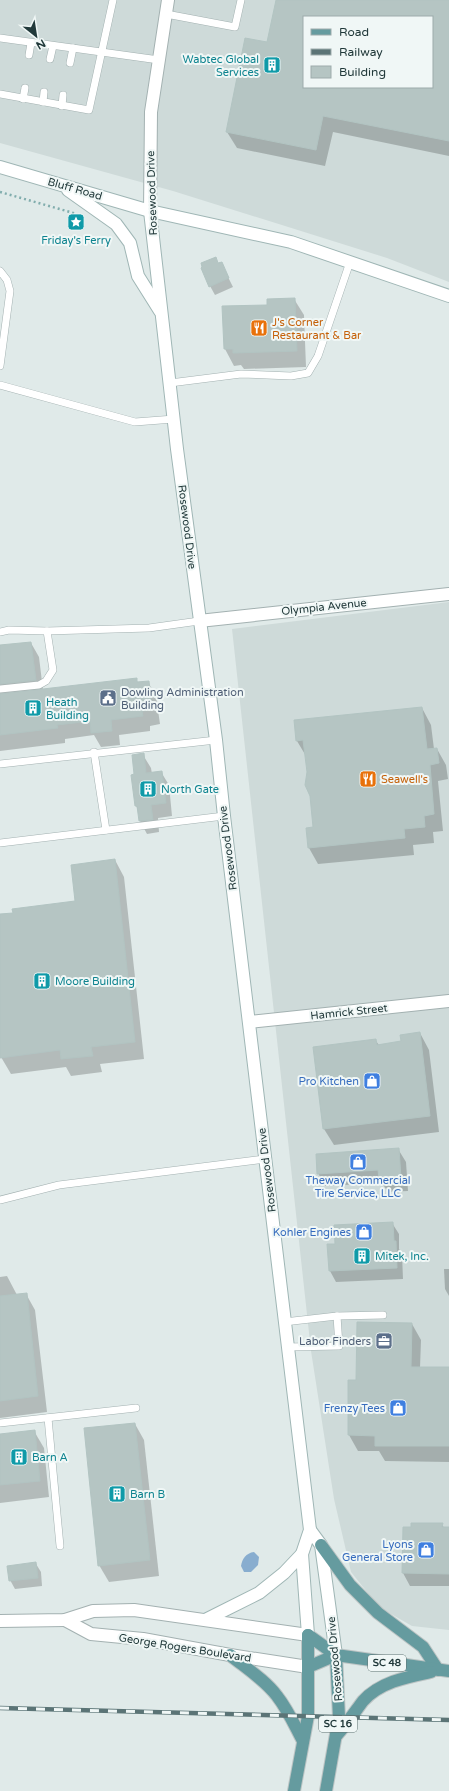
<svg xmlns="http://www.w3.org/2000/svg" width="449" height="1791" font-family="'Varela Round',sans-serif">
	<rect width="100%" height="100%" fill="#e0eae9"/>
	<g fill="#cedad9" fill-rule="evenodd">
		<path d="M0,0H449V282L387,258L173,191L0,143ZM304,17H432V87H304Z"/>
		<path d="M449,602V1630L412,1626L379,1607L351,1572L334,1499L311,1351L232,629Z"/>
	</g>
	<path fill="#88adcf" d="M254,1552L259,1557L258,1565L251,1572H244L241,1566C242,1559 246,1553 254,1552Z"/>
	<g fill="#0003" fill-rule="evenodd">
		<path d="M277,0H449V156L333,132L325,166L237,148L227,132L268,43ZM304,17H432V87H304Z"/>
		<path d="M221,263L233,287L215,295L210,286L219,264Z"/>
		<path d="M294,299L304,315L306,367L244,369L241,365L234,366L225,349L268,306Z"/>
		<path d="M31,643L39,657L43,690L136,679L138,683L148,682L156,696L160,724L150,726V731L119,735L120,745L101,747L94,735L65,739V743L0,751V646Z"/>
		<path d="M422,708L431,725L434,749H437L446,765L448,779L438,781L443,831L433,832L434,843L413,845L414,855L318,864L309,848L314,828L308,772L306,756L297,741L295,721Z"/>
		<path d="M143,755L151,768L152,774L161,772L169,785L172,816L158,818L159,832L147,834L140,821L139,811L136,806L132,775H135Z"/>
		<path d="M115,860L124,877L144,1059L100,1064L102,1072L71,1076L66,1067L11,1074L1,1057L0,1047V916L76,902Z"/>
		<path d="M420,1033L429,1050L439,1132L334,1145L324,1129L375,1040L379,1045L402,1042Z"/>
		<path d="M398,1149L406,1162L408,1191L388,1192L382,1183L325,1186L318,1173Z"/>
		<path d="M392,1223L399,1234V1249L402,1254L403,1279L336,1282L330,1271Z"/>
		<path d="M444,1269H449V1296L445,1289Z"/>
		<path d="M7,1276L17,1295L26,1294L35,1310L47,1412L0,1418V1277Z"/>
		<path d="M412,1324L421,1340L420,1368H449V1462L385,1461L379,1451H358L349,1435V1381H357Z"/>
		<path d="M135,1424L144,1440L159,1576L109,1582L99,1565Z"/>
		<path d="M34,1431L44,1448L49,1497L0,1503V1435Z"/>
		<path d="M442,1524L444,1528H449V1586H410L403,1573Z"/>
		<path d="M36,1564L41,1572L42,1586L15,1589L10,1580Z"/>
	</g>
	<g fill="#b5c5c3" stroke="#b2c4c2" fill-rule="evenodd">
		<path d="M276,0H449V141L323,116L316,150L226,132L245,38L267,42ZM304,17H432V87H304Z"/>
		<path d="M216,257L218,263L222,262L229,278L209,287L201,268L202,267L201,263Z"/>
		<path d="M295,298L297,351L233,353V349H224L222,306L267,305V299Z"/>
		<path d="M31,642L36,680L0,684V645Z"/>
		<path d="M137,678V682L149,681L152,710L142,711L143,716L111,720L112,731L91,733L90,721L57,725L58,728L0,735V694Z"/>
		<path d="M422,707L427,749L437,748L439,763L430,765L434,814L424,816L425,827L404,829L405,838L308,848L306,828L313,827L310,796L305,785L307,772L303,740L296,741L294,720Z"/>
		<path d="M144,753L146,773L162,771L166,803L151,805L153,820L139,821L137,806H135L131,775L134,774L132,755Z"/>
		<path d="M115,859L135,1042L91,1047L93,1056L61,1059L60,1050L0,1058V914L13,913L12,909L75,901L71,865Z"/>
		<path d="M420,1032L430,1116L323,1129L313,1047L376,1039L377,1045L401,1041L400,1035Z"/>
		<path d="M399,1148L401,1178L379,1179L378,1170L317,1174L316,1154Z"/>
		<path d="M393,1222L394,1241H396L397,1268L329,1271L327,1244H335L334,1225Z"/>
		<path d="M27,1293L38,1396L0,1401V1296Z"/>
		<path d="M357,1322L412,1323L411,1367H449V1446H375V1436L348,1435V1380H356Z"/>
		<path d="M135,1423L150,1560L98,1566L84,1428Z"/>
		<path d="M35,1430L40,1481L0,1485V1434Z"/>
		<path d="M411,1523H443L442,1527H449V1574L402,1573L403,1527H411Z"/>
		<path d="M36,1562L38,1578L9,1581L7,1566Z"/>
	</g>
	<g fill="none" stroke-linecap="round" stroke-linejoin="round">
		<g stroke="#a3b1b1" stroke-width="8">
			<g id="lane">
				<path d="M166,14L235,27L241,0"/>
				<path d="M0,38L159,60"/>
				<path d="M29,55L31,43"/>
				<path d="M50,59L53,46"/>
				<path d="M70,63L73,48"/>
				<path d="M0,94L89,110L113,0"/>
				<path d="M23,99L25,88"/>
				<path d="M43,102L44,92"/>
				<path d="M62,106L63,95"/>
				<path d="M0,271L7,280L10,291L0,366"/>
				<path d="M170,383L241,374L291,376L308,373L318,356L350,262"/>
				<path d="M0,385L135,422L174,419"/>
				<path d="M0,632L9,630L47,631L149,628L199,621"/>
				<path d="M0,689L39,685L46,681L53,670L47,631"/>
				<path d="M94,752L106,830"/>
				<path d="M0,764L216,740"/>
				<path d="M0,843L224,816"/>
				<path d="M0,1200L59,1185L265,1159"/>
				<path d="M284,1322L337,1316"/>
				<path d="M287,1347L339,1346L337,1316L383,1315"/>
				<path d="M48,1418L60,1546"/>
				<path d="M0,1423L136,1408"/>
			</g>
		</g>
		<g stroke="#a3b1b1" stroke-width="14">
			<g id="street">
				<path d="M150,211L151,112L168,0"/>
				<path d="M199,621L449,594"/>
				<path d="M250,1022L449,1001"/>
				<path d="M65,1620L91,1634L143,1639L230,1655L308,1667"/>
				<path d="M0,1621L65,1620L93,1611L134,1610L308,1635"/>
			</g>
		</g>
		<g stroke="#9fb6b5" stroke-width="14">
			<g id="secondary">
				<path d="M0,167L150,211L291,242L449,296"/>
				<path d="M68,190L116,224L130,243L138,276L160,311"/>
				<path d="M150,211L177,449L216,740L224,816L310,1530L302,1554L308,1635"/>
				<path d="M310,1530L321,1545L336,1655"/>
				<path d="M207,1619L259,1593L284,1573L302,1554"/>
			</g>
		</g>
		<g stroke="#bcc4c4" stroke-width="14">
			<g id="primary">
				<path d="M321,1545L350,1585L378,1613L423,1647L438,1670"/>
				<path d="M308,1635L336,1655L449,1671"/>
				<path d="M230,1655C246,1668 265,1680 277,1696C288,1710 295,1726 303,1741"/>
				<path d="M308,1667L336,1655"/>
				<path d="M336,1736C346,1725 354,1713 363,1701C380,1682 407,1677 431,1672"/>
				<path d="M294,1791L308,1716V1635"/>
				<path d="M326,1791L339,1717L336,1655"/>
			</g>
		</g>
		<path stroke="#81adad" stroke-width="2.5" stroke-dasharray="2 3" stroke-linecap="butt" d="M0,192L77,214"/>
		<use href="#lane" stroke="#fff" stroke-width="7"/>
		<use href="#street" stroke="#fff" stroke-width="12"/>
		<use href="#secondary" stroke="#fff" stroke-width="12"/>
		<use href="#primary" stroke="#659b9f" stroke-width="12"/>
		<g stroke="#5b7476" stroke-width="4.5">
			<path id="rail" d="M0,1708L449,1720"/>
		</g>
		<use href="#rail" stroke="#f0f7f6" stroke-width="3" stroke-dasharray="9" stroke-linecap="butt"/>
	</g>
	<defs>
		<g id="building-square" transform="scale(0.9)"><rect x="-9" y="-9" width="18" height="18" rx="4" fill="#0f9aa8" stroke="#f0f7f6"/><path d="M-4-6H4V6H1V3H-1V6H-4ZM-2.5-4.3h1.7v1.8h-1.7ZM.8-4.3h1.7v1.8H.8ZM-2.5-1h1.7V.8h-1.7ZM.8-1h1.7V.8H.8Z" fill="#fff"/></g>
		<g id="sight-square" transform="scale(0.9)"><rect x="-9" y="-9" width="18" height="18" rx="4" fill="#0f9aa8" stroke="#f0f7f6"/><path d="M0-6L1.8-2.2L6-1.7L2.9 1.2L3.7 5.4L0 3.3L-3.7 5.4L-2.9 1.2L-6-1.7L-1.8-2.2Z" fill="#fff"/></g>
		<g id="restaurant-square" transform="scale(0.9)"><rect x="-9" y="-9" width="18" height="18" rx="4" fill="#e8710a" stroke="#f0f7f6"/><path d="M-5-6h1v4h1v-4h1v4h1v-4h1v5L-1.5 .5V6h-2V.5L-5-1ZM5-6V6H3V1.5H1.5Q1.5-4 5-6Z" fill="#fff"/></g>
		<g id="civic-square" transform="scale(0.9)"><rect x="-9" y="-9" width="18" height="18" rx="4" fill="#5c6f8a" stroke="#f0f7f6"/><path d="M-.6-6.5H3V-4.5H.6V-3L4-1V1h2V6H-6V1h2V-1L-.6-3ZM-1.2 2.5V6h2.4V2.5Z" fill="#fff"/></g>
		<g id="shop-square" transform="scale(0.9)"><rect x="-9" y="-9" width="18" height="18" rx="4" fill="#3f7fe0" stroke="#f0f7f6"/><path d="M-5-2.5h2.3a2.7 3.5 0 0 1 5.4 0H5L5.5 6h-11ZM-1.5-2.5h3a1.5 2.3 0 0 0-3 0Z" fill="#fff"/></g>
		<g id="office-square" transform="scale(0.9)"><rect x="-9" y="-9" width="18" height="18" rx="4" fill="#5c6f8a" stroke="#f0f7f6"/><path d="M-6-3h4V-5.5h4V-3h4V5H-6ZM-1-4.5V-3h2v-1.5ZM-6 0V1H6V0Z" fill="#fff"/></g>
	</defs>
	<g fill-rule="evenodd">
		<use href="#building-square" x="272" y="65"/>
		<use href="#sight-square" x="76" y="222"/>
		<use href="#restaurant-square" x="259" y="328"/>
		<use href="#civic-square" x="108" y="698"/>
		<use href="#building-square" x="33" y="708"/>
		<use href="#restaurant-square" x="368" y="779"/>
		<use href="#building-square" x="148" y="789"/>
		<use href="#building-square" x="42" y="981"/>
		<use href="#shop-square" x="372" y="1081"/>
		<use href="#shop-square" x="358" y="1162"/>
		<use href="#shop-square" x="364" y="1232"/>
		<use href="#building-square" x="362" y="1256"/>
		<use href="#office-square" x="384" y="1341"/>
		<use href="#shop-square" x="398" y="1408"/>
		<use href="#building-square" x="19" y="1457"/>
		<use href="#building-square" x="117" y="1494"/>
		<use href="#shop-square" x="426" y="1550"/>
	</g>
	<g text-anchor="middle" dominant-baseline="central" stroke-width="4" stroke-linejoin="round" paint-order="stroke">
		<g fill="#f0f7f6" stroke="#5f7272" stroke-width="1">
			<rect x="368" y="1655" width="38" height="16" rx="3"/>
			<rect x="319" y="1716" width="38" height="16" rx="3"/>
		</g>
		<g font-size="10" font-weight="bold" fill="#21393a">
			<text x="387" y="1663">SC 48</text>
			<text x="338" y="1724">SC 16</text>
		</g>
		<g font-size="11" fill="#0d838f" stroke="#f0f7f6" text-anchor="start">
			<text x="259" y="59" text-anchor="end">Wabtec Global<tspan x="259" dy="13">Services</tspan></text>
			<text x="76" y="240" text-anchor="middle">Friday's Ferry</text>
			<text x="46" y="702">Heath<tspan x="46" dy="13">Building</tspan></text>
			<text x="161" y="789">North Gate</text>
			<text x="55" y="981">Moore Building</text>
			<text x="375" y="1256">Mitek, Inc.</text>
			<text x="32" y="1457">Barn A</text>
			<text x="130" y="1494">Barn B</text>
		</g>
		<g font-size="11" fill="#21393a" stroke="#f0f7f6">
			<text transform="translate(75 189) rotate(16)">Bluff Road</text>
			<text transform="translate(152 193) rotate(-92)">Rosewood Drive</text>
			<text transform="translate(187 527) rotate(83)">Rosewood Drive</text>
			<text transform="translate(324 607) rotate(-6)">Olympia Avenue</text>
			<text transform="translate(228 848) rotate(-97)">Rosewood Drive</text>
			<text transform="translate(349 1012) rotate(-6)">Hamrick Street</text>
			<text transform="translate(267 1170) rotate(-97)">Rosewood Drive</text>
			<text transform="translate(185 1648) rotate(9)">George Rogers Boulevard</text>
			<text transform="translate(335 1659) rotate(-95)">Rosewood Drive</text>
		</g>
		<g font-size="11" fill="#c56008" stroke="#f0f7f6" text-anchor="start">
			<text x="272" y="322">J's Corner<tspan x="272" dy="13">Restaurant &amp; Bar</tspan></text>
			<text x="381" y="779">Seawell's</text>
		</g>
		<g font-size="11" fill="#4e5e75" stroke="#f0f7f6" text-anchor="start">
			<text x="121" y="692">Dowling Administration<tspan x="121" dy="13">Building</tspan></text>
			<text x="371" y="1341" text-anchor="end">Labor Finders</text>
		</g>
		<g font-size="11" fill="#366cbe" stroke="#f0f7f6" text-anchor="end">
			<text x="359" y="1081">Pro Kitchen</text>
			<text x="358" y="1180" text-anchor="middle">Theway Commercial<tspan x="358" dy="13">Tire Service, LLC</tspan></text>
			<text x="351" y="1232">Kohler Engines</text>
			<text x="385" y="1408">Frenzy Tees</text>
			<text x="413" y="1544">Lyons<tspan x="413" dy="13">General Store</tspan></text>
		</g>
	</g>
	<rect x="303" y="16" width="130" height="72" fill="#f0f7f6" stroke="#9dabab"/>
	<rect x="311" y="29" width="20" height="6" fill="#659b9f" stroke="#9dabab"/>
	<text x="339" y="36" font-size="12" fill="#21393a">Road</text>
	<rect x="311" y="49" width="20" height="6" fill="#5b7476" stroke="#9dabab"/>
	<text x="339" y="56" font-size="12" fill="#21393a">Railway</text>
	<rect x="311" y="66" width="20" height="12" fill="#b5c5c3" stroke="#9dabab"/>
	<text x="339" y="76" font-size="12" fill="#21393a">Building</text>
	<g transform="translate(36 36) rotate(150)" stroke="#f0f7f6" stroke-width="3" paint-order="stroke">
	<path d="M0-3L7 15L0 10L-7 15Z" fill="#21393a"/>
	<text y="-6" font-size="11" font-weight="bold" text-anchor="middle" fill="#21393a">N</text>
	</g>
</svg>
